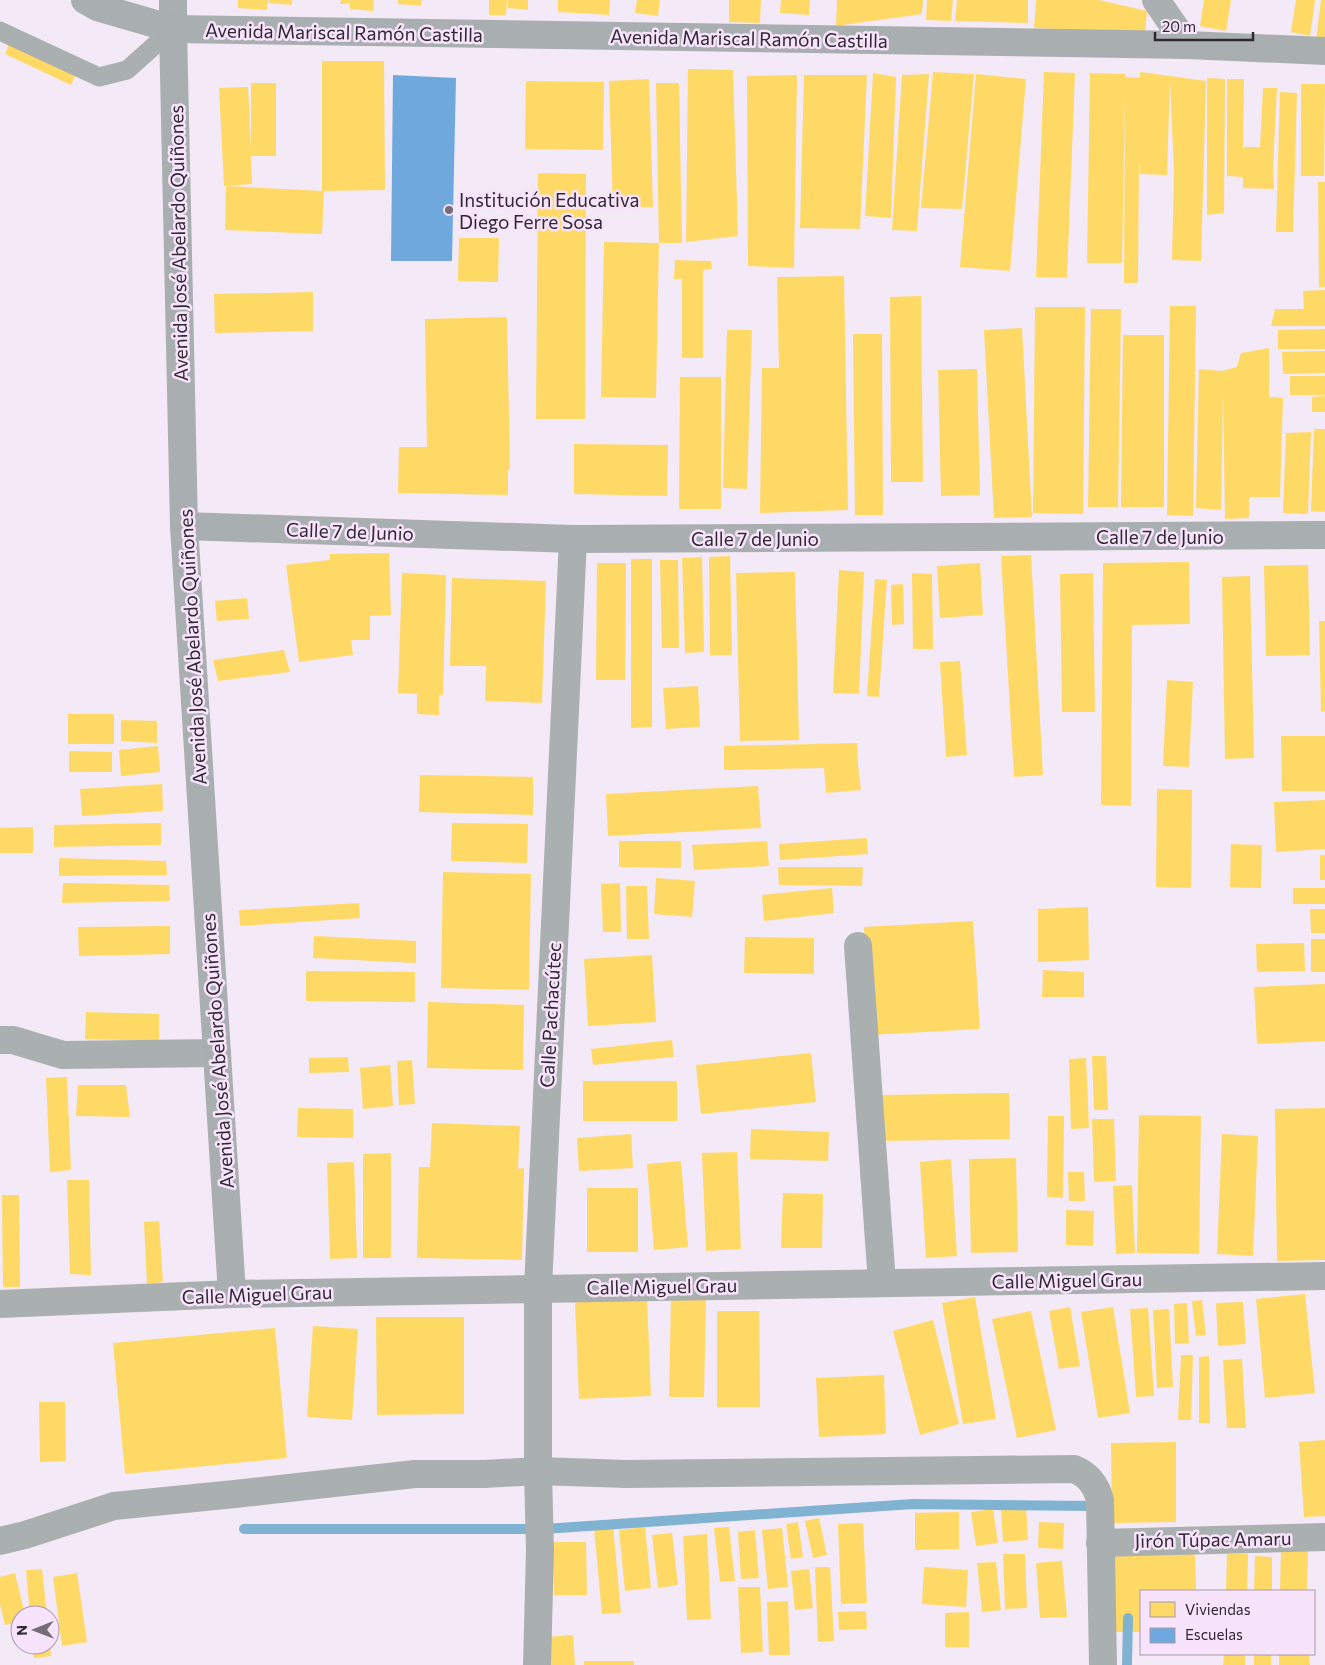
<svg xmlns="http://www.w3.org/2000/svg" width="1325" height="1665" font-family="Commissioner,sans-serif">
	<rect width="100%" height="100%" fill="#f4e9f6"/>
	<g fill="#ffd966">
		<path d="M238,0H268L267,10L238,8Z"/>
		<path d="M269,0H292V5L269,3Z"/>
		<path d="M341,0H374L373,11L350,9V3L340,4Z"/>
		<path d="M398,0H422L421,6L398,4Z"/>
		<path d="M489,0H507L506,15H489Z"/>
		<path d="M508,0H528V10L508,8Z"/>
		<path d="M558,0H610L609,15L558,12Z"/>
		<path d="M637,0H660L658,16L635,13Z"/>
		<path d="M729,0H761L760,23L729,22Z"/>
		<path d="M781,0H810L809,15L780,13Z"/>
		<path d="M837,0H923L922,14L836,26Z"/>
		<path d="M927,0H953L951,21L926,20Z"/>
		<path d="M957,0H1028V23L955,21Z"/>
		<path d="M1036,0H1099L1147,11L1145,33L1034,28Z"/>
		<path d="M1204,0H1231L1226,31L1200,26Z"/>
		<path d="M1296,0H1315L1310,36L1291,32Z"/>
		<path d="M1321,0H1325V42L1316,40Z"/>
		<path d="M13,35L79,66L71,85L5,54Z"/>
		<path d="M322,61H384L385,190L322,191H324L322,234L225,230L226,186L322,191Z"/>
		<path d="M688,69L733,70L738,236L686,242Z"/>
		<path d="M933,72L974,74L962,209L921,208Z"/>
		<path d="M1044,72L1075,73L1067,278L1036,277Z"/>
		<path d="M1140,72L1206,81L1201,261L1172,260L1174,173L1170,80L1167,175L1140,174L1139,157L1138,283H1124L1125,94L1122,263H1087L1090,73L1125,74V77L1140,78Z"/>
		<path d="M873,73L896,77L891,218L865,216Z"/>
		<path d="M929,74L917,231L892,230L902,75Z"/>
		<path d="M976,74L1026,79L1010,271L960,267Z"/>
		<path d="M797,75L794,268L748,266L747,76Z"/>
		<path d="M804,75H867L860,229L800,228Z"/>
		<path d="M1207,78L1225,79L1224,213L1207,215Z"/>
		<path d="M649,79L653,207L613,208L609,81Z"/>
		<path d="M1227,79H1244L1243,153L1244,147H1260L1263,88H1277L1273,165L1274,189L1243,188V177L1227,176Z"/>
		<path d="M526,81L604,82L603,150L525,149Z"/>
		<path d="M251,83H276V156H251L252,184L224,186L219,88L248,87L251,149Z"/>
		<path d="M656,83H679L682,243H659Z"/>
		<path d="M1301,84H1325L1324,176H1301Z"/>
		<path d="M1280,92L1297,93L1293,232H1276Z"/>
		<path d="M538,173L586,174L585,419H536Z"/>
		<path d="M1318,182H1325V287H1319Z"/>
		<path d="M459,238H499L498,282L458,281Z"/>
		<path d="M604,242L659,243L656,398L601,397Z"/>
		<path d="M675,260L711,261L712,269L703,270V358H682V279H674Z"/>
		<path d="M844,276L848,510L760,513L762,368H779L777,277Z"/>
		<path d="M1325,290V326H1271L1275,309H1304L1303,291Z"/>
		<path d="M313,292V331L215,333L214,294Z"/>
		<path d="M921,296L923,482H891L890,297Z"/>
		<path d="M1170,306H1196L1193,516L1167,515Z"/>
		<path d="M1035,307H1085L1083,514L1033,513Z"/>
		<path d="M1091,309H1121L1118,507H1088Z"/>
		<path d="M507,317L510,470H508V495L398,493L399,447H427L425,319Z"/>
		<path d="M1022,328L1032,517L994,518L984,330Z"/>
		<path d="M1325,329V349H1278V330Z"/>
		<path d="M727,330H752L747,489L723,488Z"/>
		<path d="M853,334H882L883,515H855Z"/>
		<path d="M1123,335H1164V507H1121Z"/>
		<path d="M1269,348V397L1283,398L1280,497H1249V518L1225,519L1223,393L1221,510L1196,508L1199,369L1222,371L1237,367L1241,353Z"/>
		<path d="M1325,351V373L1283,374L1282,352Z"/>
		<path d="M977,369L980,495L941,496L938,370Z"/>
		<rect x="1290" y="376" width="35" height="19"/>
		<path d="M680,377H721V509H679Z"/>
		<path d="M1325,396V412H1312V397Z"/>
		<path d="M1314,429H1325V512L1311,511Z"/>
		<path d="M1311,432L1308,514L1283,513L1286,433Z"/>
		<path d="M574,444L668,445L667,496L574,494Z"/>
		<path d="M389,553L391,615L370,616V640H351L353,655L299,662L286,565L330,560V554Z"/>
		<path d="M1031,555L1043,775L1014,777L1001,556Z"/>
		<path d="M730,556L732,655H710L709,557Z"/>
		<path d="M702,557L704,652L685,653L682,558Z"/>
		<path d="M631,559H652V727L631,728Z"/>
		<path d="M660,560H678L679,648H662Z"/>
		<path d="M1189,562L1190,624L1132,625L1131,806L1101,805L1103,563Z"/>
		<path d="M597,563H626L625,680H596Z"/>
		<path d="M980,563L983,615L940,618L937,566Z"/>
		<path d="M1308,565L1310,655L1266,656L1264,566Z"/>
		<path d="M839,570L864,572L859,694L833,693Z"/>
		<path d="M795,572L799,740L740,741L736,573Z"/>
		<path d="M402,573L446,575L443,695H439V715L417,714V694L398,693Z"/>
		<path d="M912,573L932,574L933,649H913Z"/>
		<path d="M1093,573L1095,712H1062L1060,574Z"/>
		<path d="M1250,576L1254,758L1225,759L1222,577Z"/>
		<path d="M452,578L546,581L542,703L485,701L486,666H450Z"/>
		<path d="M875,579L887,580L879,697L867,696Z"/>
		<path d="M903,584L904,624L892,625L891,585Z"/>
		<path d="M247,598L249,619L217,621L215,601Z"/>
		<path d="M1319,621H1325V711L1321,712Z"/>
		<path d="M284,650L290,672L218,681L213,660Z"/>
		<path d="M960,661L967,755L946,757L940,662Z"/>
		<path d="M1167,680L1193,682L1189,767L1163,766Z"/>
		<path d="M698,686L700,727L666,729L663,688Z"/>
		<rect x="68" y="714" width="46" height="30"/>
		<path d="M121,720L157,721V743L121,741Z"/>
		<path d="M1281,736H1325V791H1282Z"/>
		<path d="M857,743L858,765L861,790L826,793L824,768L724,770V746Z"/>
		<path d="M158,746L160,772L121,776L119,750Z"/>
		<path d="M69,751L112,752V772H69Z"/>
		<path d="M420,775L533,777V815L419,812Z"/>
		<path d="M162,784L163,811L82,816L80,789Z"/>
		<path d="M758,786L761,828L608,836L606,794Z"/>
		<path d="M1157,789L1192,790L1191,888L1156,887Z"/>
		<path d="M1325,800V849L1276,852L1274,802Z"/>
		<path d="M161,823V845L54,847V825Z"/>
		<path d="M452,823L528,824L527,863L451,861Z"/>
		<path d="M33,827V853H0V828Z"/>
		<path d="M867,838L868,854L780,860L779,844Z"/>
		<path d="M619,841H681V868L619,867Z"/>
		<path d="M767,841L769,866L694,870L692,845Z"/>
		<path d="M1231,844L1262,845L1261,888L1230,887Z"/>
		<rect x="1320" y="855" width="5" height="25"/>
		<path d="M59,858L166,861L167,875L59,876Z"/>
		<path d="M778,867H863L862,886L779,885Z"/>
		<path d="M443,872L531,874L529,990L441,988Z"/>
		<path d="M656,878L695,881L692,917L654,914Z"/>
		<path d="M63,883L169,885L170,901L62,903Z"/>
		<path d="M620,883L621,932H603L601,884Z"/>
		<path d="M626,886H647L649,939H627Z"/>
		<path d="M832,888L834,913L764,921L762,895Z"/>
		<rect x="1293" y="888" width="32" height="16"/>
		<path d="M359,903L360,918L240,926L239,910Z"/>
		<path d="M1088,907L1089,960L1038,962V909Z"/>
		<path d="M1310,909H1325V933H1311Z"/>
		<path d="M973,921L980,1029L870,1035L864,927Z"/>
		<path d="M170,926V954L79,956L78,927Z"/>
		<path d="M314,936L416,941V963L313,958Z"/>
		<path d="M745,937L814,938V974L744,973Z"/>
		<rect x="1311" y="939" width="14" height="33"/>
		<path d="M1304,943L1305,971L1257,972L1256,944Z"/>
		<path d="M652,955L656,1022L588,1026L584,959Z"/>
		<path d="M1043,970L1084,972V997H1042Z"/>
		<path d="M306,971L415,972V1002L306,1001Z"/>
		<path d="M1325,984V1041L1257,1044L1254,987Z"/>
		<path d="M428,1002L524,1005L523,1070L427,1068Z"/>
		<path d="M86,1012L159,1014V1041L85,1039Z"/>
		<path d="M672,1040L674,1057L593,1065L591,1049Z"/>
		<path d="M811,1053L816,1102L701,1114L696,1065Z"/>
		<path d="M1092,1056H1106L1108,1110H1094Z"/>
		<path d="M348,1057L349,1072L309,1073V1058Z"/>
		<path d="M1086,1058L1089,1128L1071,1129L1069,1059Z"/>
		<path d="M412,1060L415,1104L399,1105L397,1061Z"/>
		<path d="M390,1065L393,1106L363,1109L360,1068Z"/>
		<path d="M67,1077L71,1170L50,1172L46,1078Z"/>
		<rect x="583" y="1081" width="94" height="40"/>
		<path d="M78,1085H126L130,1117L76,1116Z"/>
		<path d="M1009,1093L1010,1139L882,1141V1095Z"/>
		<path d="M298,1108L353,1109V1138L297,1137Z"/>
		<path d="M1325,1108V1260L1277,1261L1275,1109Z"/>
		<path d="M1139,1115L1201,1116L1199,1254L1137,1253Z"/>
		<path d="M1048,1116H1064L1063,1198L1047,1197Z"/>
		<path d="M1092,1119H1114L1116,1181L1094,1182Z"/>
		<path d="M432,1123L520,1126L518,1169L524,1168L522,1260L417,1258L419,1167H430Z"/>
		<path d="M751,1129L829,1132L828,1161L750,1159Z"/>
		<path d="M631,1134L633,1168L579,1171L577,1138Z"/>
		<path d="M1222,1134L1258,1136L1253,1256L1217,1254Z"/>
		<path d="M737,1152L741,1249L706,1251L702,1153Z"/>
		<path d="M391,1153V1258H363V1154Z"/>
		<path d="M1016,1158L1018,1252L971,1253L969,1159Z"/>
		<path d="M951,1159L957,1256L926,1258L920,1162Z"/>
		<path d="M681,1161L688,1247L654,1250L647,1164Z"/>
		<path d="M354,1162L357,1258L330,1259L327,1163Z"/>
		<path d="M1068,1172H1084L1085,1201H1069Z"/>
		<path d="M67,1180H89L91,1275L70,1274Z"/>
		<path d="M1132,1185L1135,1253L1116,1254L1113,1186Z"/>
		<rect x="587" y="1188" width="51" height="64"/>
		<path d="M783,1193L823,1194L822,1248H781Z"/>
		<path d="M2,1195H19L20,1287H3Z"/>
		<path d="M1066,1210L1094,1211L1093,1246L1066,1245Z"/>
		<path d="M159,1221L163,1282L147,1284L144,1222Z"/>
		<path d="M1305,1294L1315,1393L1265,1398L1256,1299Z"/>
		<path d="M975,1297L996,1419L963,1424L942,1303Z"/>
		<path d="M647,1298L651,1396L579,1399L575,1301Z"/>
		<path d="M671,1299L706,1300L704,1397H669Z"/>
		<path d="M1202,1300L1206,1335L1196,1336L1192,1301Z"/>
		<path d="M1243,1302L1246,1344L1218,1346L1216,1303Z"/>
		<path d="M1187,1303L1189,1343L1175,1344L1174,1304Z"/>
		<path d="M1070,1307L1080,1366L1059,1369L1049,1311Z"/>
		<path d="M1113,1307L1130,1413L1098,1418L1081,1312Z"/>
		<path d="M1148,1308L1154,1396L1136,1397L1130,1309Z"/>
		<path d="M1169,1309L1173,1387L1157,1388L1153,1310Z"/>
		<path d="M717,1311H759L760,1407H717Z"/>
		<path d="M1031,1311L1056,1430L1017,1438L992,1319Z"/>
		<path d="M376,1317H464V1414L377,1415Z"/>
		<path d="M933,1320L959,1424L920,1435L893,1331Z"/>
		<path d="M313,1326L358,1329L352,1420L307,1417Z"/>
		<path d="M275,1328L287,1458L125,1474L113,1343Z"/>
		<path d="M1181,1355H1193L1191,1420H1178Z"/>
		<path d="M1209,1356L1210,1423H1199V1357Z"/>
		<path d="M1242,1359L1246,1428H1227L1223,1360Z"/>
		<path d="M884,1375L886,1434L819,1437L816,1378Z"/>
		<path d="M39,1402H65L66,1461L40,1462Z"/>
		<path d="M1325,1440V1516L1304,1517L1299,1442Z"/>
		<path d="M1176,1442V1522L1112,1523L1111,1443Z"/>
		<path d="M1026,1508L1028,1540L1003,1542L1001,1510Z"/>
		<path d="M993,1509L998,1543L976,1546L971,1512Z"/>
		<path d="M959,1512V1549L915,1550V1513Z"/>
		<path d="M819,1518L827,1555L813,1558L805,1521Z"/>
		<path d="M798,1522L803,1557L791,1559L786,1524Z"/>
		<path d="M1039,1522L1064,1523L1063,1549L1038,1548Z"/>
		<path d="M863,1523L867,1603L841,1604L838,1524Z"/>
		<path d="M613,1526L621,1613L602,1614L594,1528Z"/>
		<path d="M645,1527L651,1588L625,1591L619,1530Z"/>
		<path d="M729,1527L735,1581L720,1582L714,1528Z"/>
		<path d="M782,1528L788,1587L768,1589L762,1530Z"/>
		<path d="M755,1530L759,1578L741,1579L738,1532Z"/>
		<path d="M672,1533L678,1585L658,1588L652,1535Z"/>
		<path d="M707,1534L711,1619L687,1620L683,1536Z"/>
		<path d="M553,1542H586L587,1595H554Z"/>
		<path d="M1195,1548L1196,1591H1141V1632H1113L1111,1549Z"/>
		<path d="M1281,1549L1308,1550L1307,1591H1280Z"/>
		<path d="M1003,1554H1025L1027,1608L1005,1609Z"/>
		<path d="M1227,1554H1248L1247,1591H1226Z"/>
		<path d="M1255,1556L1272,1557V1591H1254Z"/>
		<path d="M1062,1561L1067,1617L1040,1618L1036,1563Z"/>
		<path d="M996,1562L1001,1610L982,1612L977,1563Z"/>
		<path d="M815,1567H830L834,1641L818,1642Z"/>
		<path d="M924,1567L968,1570L966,1607L922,1604Z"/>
		<path d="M42,1569L47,1615H30L26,1570Z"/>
		<path d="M809,1569L813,1608L795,1610L791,1571Z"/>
		<path d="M15,1573L25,1615H20V1622L5,1625L0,1604V1577Z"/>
		<path d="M77,1573L87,1642L62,1646L53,1577Z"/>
		<path d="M738,1587H760L763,1652L741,1653Z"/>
		<path d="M788,1601L790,1655H769L767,1602Z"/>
		<path d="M866,1611L867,1629L839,1630L838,1612Z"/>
		<path d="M969,1612V1647H945V1613Z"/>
		<path d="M573,1635L575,1665H550L547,1637Z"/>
		<path d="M33,1645H50L51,1656L34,1658Z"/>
		<path d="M1224,1654H1245V1665H1223Z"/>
		<rect x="1254" y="1654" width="17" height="11"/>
		<path d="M1279,1654H1309L1310,1665H1279Z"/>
		<rect x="584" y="1661" width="50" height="4"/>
	</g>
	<path fill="#6fa8dc" d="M393,75L456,78L452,261H391Z"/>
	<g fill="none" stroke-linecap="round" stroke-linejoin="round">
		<g stroke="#80b3d1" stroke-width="10">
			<path d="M244,1529H544L913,1504L1095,1506L1100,1508"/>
			<path d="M1127,1665L1128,1618"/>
		</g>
		<path stroke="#aab0b0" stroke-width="19" d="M0,31L99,77L127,70L173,29"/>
		<g stroke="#aab0b0" stroke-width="28">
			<path d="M173,0V29"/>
			<path d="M1156,0L1187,45"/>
			<path d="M858,946L882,1283"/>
			<path d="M0,1040H13L63,1055L217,1053"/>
			<path d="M0,1304L232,1294L1325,1276"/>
			<path d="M0,1541L25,1535L114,1506L235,1494L415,1474H485L538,1471L626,1474L1074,1469C1089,1475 1096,1485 1100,1500L1103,1665"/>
			<path d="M1100,1543L1325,1537"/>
			<path d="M540,1551L538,1471V1288L573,539"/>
		</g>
		<g stroke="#a9aeb0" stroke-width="28">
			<path d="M85,0L97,7L173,29L1187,45L1325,51"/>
			<path d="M173,29L184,526L232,1294"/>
			<path d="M184,526L573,539L1325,535"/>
			<path d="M537,1665L540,1551"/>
		</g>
	</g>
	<circle fill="#756c77" stroke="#f8e3fc" stroke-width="2" cx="449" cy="210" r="5"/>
	<g text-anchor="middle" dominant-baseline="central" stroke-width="5" stroke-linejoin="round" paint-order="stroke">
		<g font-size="19" fill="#302932" stroke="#f8e3fc">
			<text transform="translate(344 32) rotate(1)">Avenida Mariscal Ramón Castilla</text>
			<text transform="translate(749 38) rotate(1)">Avenida Mariscal Ramón Castilla</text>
			<text transform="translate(178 243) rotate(-91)">Avenida José Abelardo Quiñones</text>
			<text transform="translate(350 531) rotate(2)">Calle 7 de Junio</text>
			<text x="1160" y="536">Calle 7 de Junio</text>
			<text x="755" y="538">Calle 7 de Junio</text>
			<text transform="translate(192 647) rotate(-93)">Avenida José Abelardo Quiñones</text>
			<text transform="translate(550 1015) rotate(-87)">Calle Pachacútec</text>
			<text transform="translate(217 1051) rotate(-94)">Avenida José Abelardo Quiñones</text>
			<text transform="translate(1067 1280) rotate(-1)">Calle Miguel Grau</text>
			<text transform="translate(662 1286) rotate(-1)">Calle Miguel Grau</text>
			<text transform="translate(257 1294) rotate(-2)">Calle Miguel Grau</text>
			<text transform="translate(1213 1539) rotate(-1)">Jirón Túpac Amaru</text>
		</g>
		<g font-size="19" fill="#302932" stroke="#f8e3fc" text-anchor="start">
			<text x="459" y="199">Institución Educativa<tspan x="459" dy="22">Diego Ferre Sosa</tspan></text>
		</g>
	</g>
	<rect x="1140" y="1590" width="175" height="65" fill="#f8e3fc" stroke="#a899ab"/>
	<rect x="1150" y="1602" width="25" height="15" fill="#ffd966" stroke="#a899ab"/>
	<text x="1185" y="1615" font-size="15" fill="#302932">Viviendas</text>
	<rect x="1150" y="1628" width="25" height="15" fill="#6fa8dc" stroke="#a899ab"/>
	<text x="1185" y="1640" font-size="15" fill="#302932">Escuelas</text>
	<g transform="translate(35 1630) rotate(269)"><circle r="24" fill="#f8e3fc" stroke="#a899ab"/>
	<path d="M0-4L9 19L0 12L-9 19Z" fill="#756c77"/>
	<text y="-8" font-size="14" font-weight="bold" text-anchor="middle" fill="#302932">N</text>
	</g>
	<path d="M1155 32v8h98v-8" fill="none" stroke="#302932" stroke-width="2.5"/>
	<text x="1162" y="32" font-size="15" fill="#302932" stroke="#f8e3fc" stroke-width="4" paint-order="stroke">20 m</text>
</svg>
